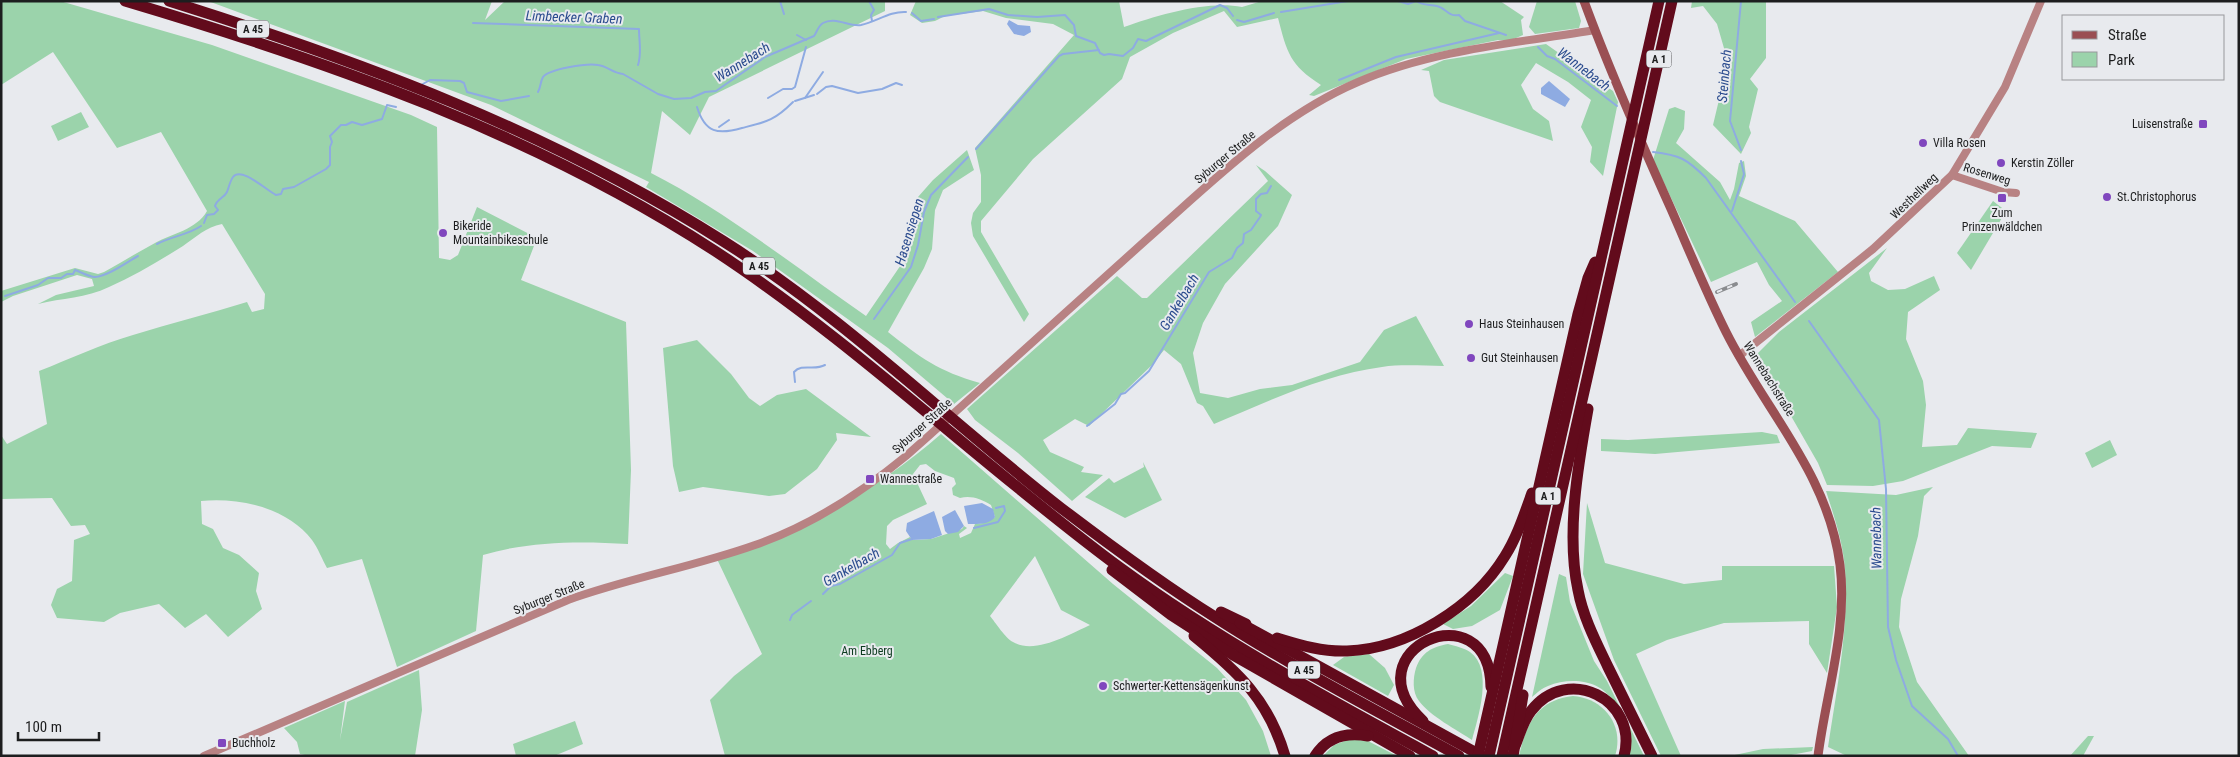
<svg xmlns="http://www.w3.org/2000/svg" width="2240" height="757" font-family="'Roboto Condensed',sans-serif">
	<rect width="100%" height="100%" fill="#e8eaee"/>
	<g fill="#9bd3ab" fill-rule="evenodd">
		<path d="M1,1H60L212,45L411,115L437,127L439,258L450,260L458,255L477,207L537,238L521,280L626,322L631,470L628,544C580,541 530,541 483,555L476,631L397,667L362,559L327,568C322,559 318,548 312,540C288,508 239,497 201,501L202,524L213,529L223,548L239,555L259,573L256,591L262,609L228,637L206,614L185,628L159,604L120,613L104,622L57,618L51,605L57,589L72,581L74,540L90,534L85,525L71,526L52,498L1,499V435L7,444L47,424L39,371C70,359 101,344 133,335C171,323 209,314 247,302L252,312L264,309L265,294L222,224C206,227 196,237 183,246C159,261 134,276 109,287C86,298 62,298 38,304L56,295L94,286L92,279L77,275L13,296L1,302V291L75,268L98,274L104,272C122,262 138,252 155,243C173,233 196,230 207,211L161,132L117,148L53,52L1,85Z"/>
		<path d="M208,1H492L485,20L505,1H885V11L709,97L690,135L662,111L651,173C724,210 798,269 866,316L907,256L918,197L933,180L967,150L974,170L943,190L935,210L932,249L924,268L888,332C921,358 938,371 980,383L954,404L888,348L753,251L646,187L649,182L491,105Z"/>
		<path d="M916,1H1119L1124,27C1158,15 1208,0 1242,7L1262,1H1500L1524,17L1521,20L1523,35L1509,41L1498,40L1406,59L1314,96L1309,95L1321,85C1290,65 1287,53 1278,18L1237,27L1224,11L1173,33L1130,57L1122,79L1033,159L981,221V232L1029,314L1024,322L973,236L971,223L973,213L981,202V175L975,148L1074,35L1053,24L1006,18L983,11L945,16L935,21L922,23L910,15Z"/>
		<path d="M1537,1H1575L1581,21L1579,28L1535,34L1529,27Z"/>
		<path d="M1692,1H1766V58L1750,79L1758,89L1749,127L1751,133L1741,154L1713,125L1728,62L1717,24L1703,6L1691,8Z"/>
		<path d="M1546,44L1613,91L1618,102L1603,176L1590,162L1592,147L1581,127L1591,100L1568,82L1536,63L1521,85L1533,109L1549,121L1553,141L1440,102L1434,96L1429,71L1421,70L1444,60Z"/>
		<path d="M1675,107L1685,111L1684,129L1676,143L1720,182L1730,200L1734,189L1739,163L1744,161L1746,176L1739,196L1795,221L1838,272L1755,337L1751,322L1782,301L1769,285L1757,262L1711,282L1653,160L1669,109Z"/>
		<path d="M81,112L89,127L58,141L51,126Z"/>
		<path d="M1256,165L1265,171L1292,195L1278,226L1225,284L1203,323L1193,353L1200,393L1228,398L1260,389L1292,385L1360,362L1384,330L1416,316L1444,366C1423,366 1402,364 1382,367C1326,374 1266,402 1214,424L1203,406L1197,403L1181,364L1164,350L1152,365L1089,426L1075,419L1043,440L1050,452L1084,467L1081,472L1103,475L1072,501L1018,453L975,420L967,409L1117,276L1142,298H1147L1268,181Z"/>
		<path d="M1993,201L2006,211L1971,270L1957,253Z"/>
		<path d="M1887,248L1869,273L1871,281L1888,290L1905,289L1934,276L1940,290L1908,312L1906,339L1923,381L1926,405L1922,447L1957,445L1968,428L2037,433L2031,448L1992,446L1903,481L1873,486L1827,485L1818,463L1756,355L1779,332Z"/>
		<path d="M697,340L731,374L749,398L760,406L777,395L806,389L871,437L836,433L837,440L817,469L785,494L769,496L703,487L679,492L673,466L663,348Z"/>
		<path d="M1762,432L1777,435L1780,443L1655,454L1601,451V439L1628,440Z"/>
		<path d="M941,434L1113,584L1217,668L1246,700L1263,731L1271,756H725L710,700L734,676L762,654L717,559C739,552 762,545 783,536C840,509 894,475 941,434ZM926,464L935,471L954,478L956,484L952,488L953,495L960,498C971,495 981,499 991,505L995,517L983,523L975,524L971,533L960,538L959,534L967,528L964,526L962,529L931,539L913,540L910,537L898,543L890,549L886,544L887,526L893,520L927,504L913,474L920,465ZM1035,556L1061,610L1090,625C1070,634 1035,655 1013,642C1006,639 995,622 990,616Z"/>
		<path d="M2110,440L2117,455L2092,468L2085,453Z"/>
		<path d="M1143,462L1162,500L1125,518L1085,497L1109,478L1114,483L1144,467Z"/>
		<path d="M1933,487L1924,496L1918,536L1901,599L1899,627L1917,682L1969,756H1847L1828,747C1837,688 1849,628 1845,569C1843,542 1834,516 1826,491L1896,495Z"/>
		<path d="M1587,503L1605,563L1684,584L1722,580V566H1834L1837,607L1827,673L1809,644V621L1724,623L1667,640L1636,654L1681,756H1661L1614,660L1583,574Z"/>
		<path d="M1505,573L1513,576L1500,610L1472,626L1453,629L1443,624L1471,606Z"/>
		<path d="M1559,574L1566,577L1570,602L1594,661L1607,681L1644,756H1627C1624,741 1621,715 1614,703C1601,679 1570,677 1548,686C1542,688 1537,693 1532,697Z"/>
		<path d="M1448,644C1455,646 1464,648 1470,652C1494,669 1478,718 1472,740C1457,730 1430,716 1419,701C1412,692 1413,678 1416,668C1422,652 1432,647 1448,644Z"/>
		<path d="M1369,654L1385,668L1394,685L1388,696L1333,665L1344,657Z"/>
		<path d="M419,670L422,710L415,756H310L300,754L297,742L284,728L345,701L340,740L347,702Z"/>
		<path d="M1573,696C1603,698 1625,725 1615,756H1519C1526,724 1537,700 1573,696Z"/>
		<path d="M575,721L583,744L554,756H516L513,744Z"/>
		<path d="M2088,736H2094L2083,756H2070Z"/>
		<path d="M1350,739L1368,741L1397,756H1323L1334,745Z"/>
		<path d="M1813,747L1812,751L1786,756H1730L1763,749Z"/>
	</g>
	<g fill="#8eabe2">
		<path d="M1009,20L1018,25L1030,26L1031,32L1024,36L1014,34L1007,24Z"/>
		<path d="M1549,81L1570,99L1565,107L1541,94V88Z"/>
		<path d="M982,503L993,509L995,517C989,525 977,524 968,524L964,506Z"/>
		<path d="M955,510L964,526L958,532L948,534L945,531L942,517Z"/>
		<path d="M934,511L942,535L931,539L912,540L906,531L907,523Z"/>
	</g>
	<g fill="none" stroke-linecap="round" stroke-linejoin="round">
		<g stroke="#8eabe2" stroke-width="2">
			<path d="M780,1L784,14"/>
			<path d="M869,1L874,10L871,15L872,21"/>
			<path d="M1398,1L1408,4L1416,1C1424,6 1429,4 1437,6C1446,8 1448,17 1459,15L1465,21L1506,35"/>
			<path d="M1741,1L1730,121L1741,150"/>
			<path d="M1281,12L1348,1"/>
			<path d="M912,13L921,21L934,19"/>
			<path d="M938,17L989,9L1008,15L1037,17L1065,15L1074,25L1076,36L1095,43L1100,53L1104,55L1109,54L1123,56L1133,48L1138,39L1146,41L1220,5L1227,8L1233,16"/>
			<path d="M1237,20L1244,22L1274,13"/>
			<path d="M473,23L639,29C639,42 642,53 638,65"/>
			<path d="M797,35L806,40"/>
			<path d="M1538,47L1547,56L1555,59L1617,106"/>
			<path d="M1339,80L1396,57L1499,33"/>
			<path d="M421,85L430,80L460,81L464,83L467,92L501,101L529,96"/>
			<path d="M538,92C541,87 540,82 543,77C549,69 587,63 598,65C607,66 613,73 623,74L658,94L674,99L691,98L705,92L716,91L765,57L814,36C817,32 818,26 823,23C835,16 849,27 861,25C876,22 890,11 906,12"/>
			<path d="M817,94L826,87L832,86L858,93L882,89L896,83L902,85"/>
			<path d="M768,98L783,89H792L795,87L806,47"/>
			<path d="M805,98L823,72"/>
			<path d="M795,101L814,95"/>
			<path d="M697,107C705,133 718,135 742,128C766,122 774,121 793,102"/>
			<path d="M719,127L729,120"/>
			<path d="M976,149L1059,56L1063,54L1099,50"/>
			<path d="M1653,152C1680,155 1687,159 1706,178L1795,302"/>
			<path d="M1732,211L1744,174L1741,161"/>
			<path d="M204,223L207,215L214,214L218,210L215,206C217,199 224,198 227,192C229,187 230,181 233,177C241,166 266,190 276,195L281,194L283,189L294,187L326,169L330,165V147L332,142L330,136L341,125H346L352,122L362,125L382,119L387,105L396,107"/>
			<path d="M157,244C172,236 188,235 201,226"/>
			<path d="M5,296L38,285L48,278H61L67,274H73L75,270C81,272 89,277 95,277C107,277 127,262 138,256"/>
			<path d="M874,319L911,267L918,245L924,212L931,195L968,157"/>
			<path d="M1809,321L1879,420L1886,489L1888,627L1896,660L1912,706L1948,739L1958,756"/>
			<path d="M795,382L794,372C802,363 814,371 825,365"/>
			<path d="M1087,426L1115,404L1121,394L1125,393L1149,371L1209,272L1232,258L1237,248L1243,243L1244,234L1251,230L1260,217L1261,215L1256,211V199L1261,194L1267,193L1271,186"/>
			<path d="M974,528L998,522L1005,511L1004,506L996,508"/>
			<path d="M823,594L831,586L840,584L892,555L900,543L912,539"/>
			<path d="M790,620L792,615L811,601"/>
		</g>
		<g stroke="#b88283" stroke-width="8">
			<path d="M1952,175L2003,192L2016,193"/>
			<path d="M1739,356L1873,249L1952,175L2005,87L2041,1"/>
			<path d="M204,756L568,600C629,578 693,567 755,545C810,526 861,493 906,456C986,385 1065,313 1145,241C1211,183 1276,117 1358,82C1432,50 1516,43 1595,30"/>
		</g>
		<path stroke="#9a4f53" stroke-width="9" d="M1584,1C1610,72 1640,140 1671,209C1689,250 1706,292 1726,332C1766,412 1828,473 1840,565C1848,629 1826,693 1818,756"/>
		<g stroke="#620b1c" stroke-width="11">
			<path d="M125,1C330,62 535,134 715,251C858,345 981,465 1119,567C1217,639 1326,698 1433,756"/>
			<path d="M169,1C363,62 551,132 723,241C845,318 948,420 1061,508C1111,546 1162,584 1215,617C1294,668 1377,711 1459,756"/>
			<path d="M1588,409C1578,465 1566,534 1578,590C1583,617 1596,642 1608,667C1623,697 1637,726 1652,756"/>
			<path d="M1112,570L1171,615L1233,655L1410,756"/>
			<path d="M1221,612L1246,624"/>
			<path d="M1240,623L1482,756"/>
			<path d="M1194,636C1238,672 1268,699 1285,756"/>
			<path d="M1277,638C1300,645 1322,652 1347,651C1407,649 1474,607 1505,556C1517,537 1524,515 1532,493"/>
			<path d="M1423,721C1347,650 1489,588 1491,687"/>
			<path d="M1515,746C1520,734 1523,721 1531,711C1567,664 1639,699 1624,756"/>
			<path d="M1315,756C1327,737 1346,732 1368,736"/>
			<path d="M1478,756L1578,314L1588,278L1595,262"/>
			<path d="M1489,756L1659,1"/>
			<path d="M1502,756L1672,1"/>
			<path d="M1513,756L1523,695"/>
		</g>
		<g stroke="#8a8c8f" stroke-width="4">
			<path id="rail" d="M1717,292L1736,284"/>
		</g>
		<use href="#rail" stroke="#e8eaee" stroke-width="2" stroke-dasharray="5.5" stroke-linecap="butt"/>
	</g>
	<g fill="#8047be" stroke="#e8eaee" stroke-width="2">
		<rect x="2198" y="119" width="10" height="10" rx="2.5"/>
		<circle cx="1923" cy="143" r="5"/>
		<circle cx="2001" cy="163" r="5"/>
		<circle cx="2107" cy="197" r="5"/>
		<rect x="1997" y="193" width="10" height="10" rx="2.5"/>
		<circle cx="443" cy="233" r="5"/>
		<circle cx="1469" cy="324" r="5"/>
		<circle cx="1471" cy="358" r="5"/>
		<rect x="865" y="474" width="10" height="10" rx="2.5"/>
		<circle cx="1103" cy="686" r="5"/>
		<rect x="217" y="738" width="10" height="10" rx="2.5"/>
	</g>
	<g text-anchor="middle" dominant-baseline="central" stroke-width="4" stroke-linejoin="round" paint-order="stroke">
		<g fill="#e8eaee" stroke="#5a5b5d" stroke-width="1">
			<rect x="237" y="20.5" width="32" height="17" rx="4"/>
			<rect x="1646.5" y="50.5" width="25" height="17" rx="4"/>
			<rect x="743" y="257.5" width="32" height="17" rx="4"/>
			<rect x="1535.5" y="487.5" width="25" height="17" rx="4"/>
			<rect x="1288" y="661.5" width="32" height="17" rx="4"/>
		</g>
		<g font-size="11" font-weight="bold" fill="#1d1e1f">
			<text x="253" y="29">A 45</text>
			<text x="1659" y="59">A 1</text>
			<text x="759" y="266">A 45</text>
			<text x="1548" y="496">A 1</text>
			<text x="1304" y="670">A 45</text>
		</g>
		<g font-size="12" fill="#1d1e1f" stroke="#e8eaee" text-anchor="start">
			<text x="2193" y="124" text-anchor="end">Luisenstraße</text>
			<text x="1933" y="143">Villa Rosen</text>
			<text x="2011" y="163">Kerstin Zöller</text>
			<text x="2117" y="197">St.Christophorus</text>
			<text x="2002" y="213" text-anchor="middle">Zum<tspan x="2002" dy="14">Prinzenwäldchen</tspan></text>
			<text x="453" y="226">Bikeride<tspan x="453" dy="14">Mountainbikeschule</tspan></text>
			<text x="1479" y="324">Haus Steinhausen</text>
			<text x="1481" y="358">Gut Steinhausen</text>
			<text x="880" y="479">Wannestraße</text>
			<text x="1113" y="686">Schwerter-Kettensägenkunst</text>
			<text x="232" y="743">Buchholz</text>
		</g>
		<g font-size="12" fill="#1d1e1f" stroke="#e8eaee">
			<text transform="translate(1225 157) rotate(-40)">Syburger Straße</text>
			<text transform="translate(1987 174) rotate(17)">Rosenweg</text>
			<text transform="translate(1914 196) rotate(-44)">Westhellweg</text>
			<text transform="translate(1769 379) rotate(58)">Wannebachstraße</text>
			<text transform="translate(922 426) rotate(-42)">Syburger Straße</text>
			<text transform="translate(549 597) rotate(-22)">Syburger Straße</text>
		</g>
		<g font-size="12" fill="#0c3b1f" stroke="#e8eaee">
			<text x="867" y="651">Am Ebberg</text>
		</g>
		<g font-size="14" font-style="italic" fill="#2a4b8e" stroke="#e8eaee">
			<text transform="translate(574 17) rotate(2)">Limbecker Graben</text>
			<text transform="translate(742 62) rotate(-32)">Wannebach</text>
			<text transform="translate(1584 69) rotate(37)">Wannebach</text>
			<text transform="translate(1724 76) rotate(-85)">Steinbach</text>
			<text transform="translate(909 232) rotate(-73)">Hasensiepen</text>
			<text transform="translate(1179 302) rotate(-59)">Gankelbach</text>
			<text transform="translate(1876 538) rotate(-91)">Wannebach</text>
			<text transform="translate(851 567) rotate(-30)">Gankelbach</text>
		</g>
	</g>
	<rect width="2240" height="757" fill="none" stroke="#1d1e1f" stroke-width="5"/>
	<rect x="2062" y="15" width="162" height="65" fill="#e8eaee" stroke="#97989b"/>
	<rect x="2072" y="31" width="25" height="8" fill="#9a4f53" stroke="#97989b"/>
	<text x="2108" y="40" font-size="15" fill="#1d1e1f">Straße</text>
	<rect x="2072" y="52" width="25" height="15" fill="#9bd3ab" stroke="#97989b"/>
	<text x="2108" y="65" font-size="15" fill="#1d1e1f">Park</text>
	<path d="M18 732v8h81v-8" fill="none" stroke="#1d1e1f" stroke-width="2.5"/>
	<text x="25" y="732" font-size="15" fill="#1d1e1f" stroke="#e8eaee" stroke-width="4" paint-order="stroke">100 m</text>
</svg>
